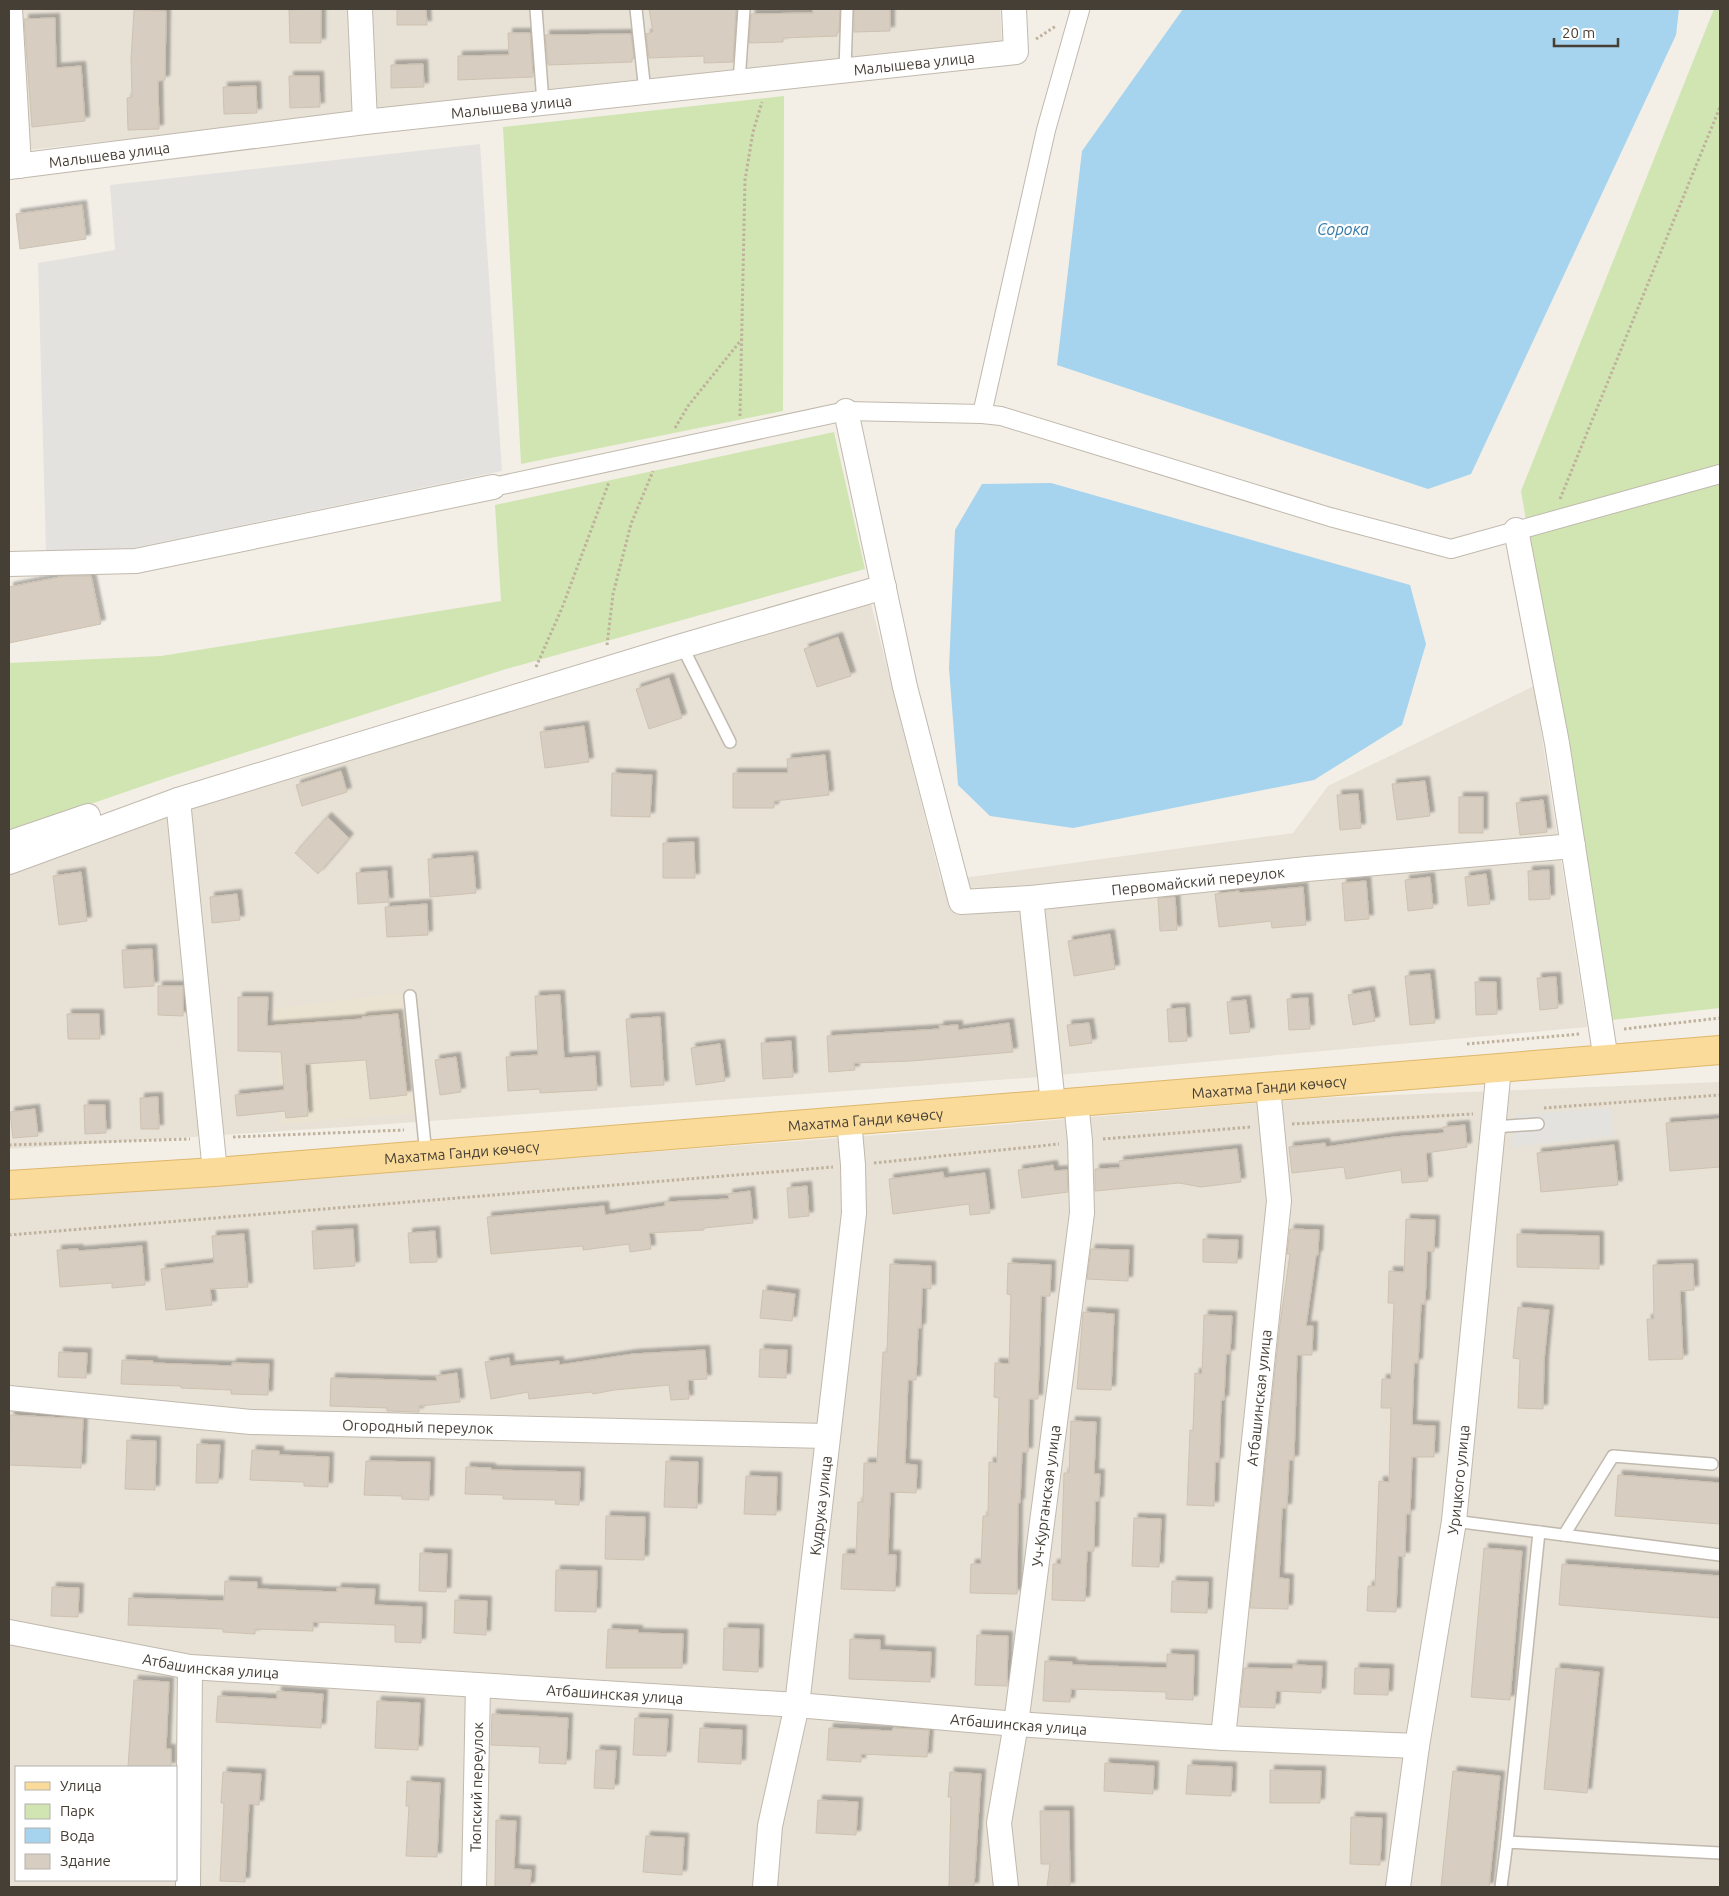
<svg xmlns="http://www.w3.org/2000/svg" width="1729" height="1896" font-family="Ubuntu,sans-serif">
	<defs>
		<filter id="shadow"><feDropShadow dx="4.5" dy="-4.5" stdDeviation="1" flood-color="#0004"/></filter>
	</defs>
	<rect width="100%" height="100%" fill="#f3efe7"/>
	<g fill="#e7e1d6" fill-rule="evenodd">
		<path d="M9,9H1000L1002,44L9,152Z"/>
		<path d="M869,596L941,881L1293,833L1328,786L1534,686L1587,1027L1026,1078L359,1126L9,1149V872L189,803Z"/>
		<path d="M1720,1082V1887H9V1200L878,1135L1317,1098ZM16,1767H176V1880H16Z"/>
	</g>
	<path fill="#ebe3d2" d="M402,993L414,1113L281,1124L274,1009Z"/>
	<g fill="#d0e5b2">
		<path d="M1714,9H1720V1008L1612,1020L1521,491Z"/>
		<path d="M784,96L783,411L521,464L503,127Z"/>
		<path d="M834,432L865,569L506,669L169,777L9,832V663L161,656L501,601L495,505Z"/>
	</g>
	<g fill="#e4e2df">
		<path d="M480,144L502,471L129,549L46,551L38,263L115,250L110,185Z"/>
		<path d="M1610,1108L1614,1136L1511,1147L1516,1115Z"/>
	</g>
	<g fill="#a6d3ed">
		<path d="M1183,9H1679L1676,35L1471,474L1428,489L1057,365L1082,151Z"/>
		<path d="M1051,483L1410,585L1426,644L1402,725L1314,780L1073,828L990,816L958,785L949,668L955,530L982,484Z"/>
	</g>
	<g fill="#d7cdc0" stroke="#cec2b1" filter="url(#shadow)">
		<path d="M321,9V43H290L289,10Z"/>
		<path d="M397,9H426L427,25H397Z"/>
		<path d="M649,9H736L733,62L704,63V56L649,58L646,34L653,32Z"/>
		<path d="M813,9H840L839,32H837V36L783,38V42L749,43L751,14L813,13Z"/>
		<path d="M854,9H890V31L854,32Z"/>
		<path d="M134,10L166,11L165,80L158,81L159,129L128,130L127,98L132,97L131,59Z"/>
		<path d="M55,18L56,68L81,66L85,121L32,127L24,19Z"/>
		<path d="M508,33H530L533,77L458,80V56L509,55Z"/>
		<path d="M631,34L634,58H632V62L548,65L545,35Z"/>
		<path d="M423,64L424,87L391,88V65Z"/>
		<path d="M289,76H319L320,107L290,108Z"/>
		<path d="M256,86L257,113L224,114L223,87Z"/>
		<path d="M82,205L86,239L20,249L16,214Z"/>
		<path d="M65,576H91L101,624L9,643V587Z"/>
		<path d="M838,637L851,676L817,687L804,649Z"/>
		<path d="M669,678L682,718L649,729L636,689Z"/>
		<path d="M584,726L589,762L545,768L540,732Z"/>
		<path d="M825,755L829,795L774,801V808H733V773H788L787,759Z"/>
		<path d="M341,771L347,792L302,806L296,785Z"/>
		<path d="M612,773L652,775L650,817L611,816Z"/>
		<path d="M1425,781L1430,816L1397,820L1392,784Z"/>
		<path d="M1358,794L1361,828L1340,830L1337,795Z"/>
		<rect x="1459" y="797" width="24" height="36"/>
		<path d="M1543,800L1547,832L1520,835L1516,803Z"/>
		<path d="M327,817L349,838L318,874L295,853Z"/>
		<path d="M694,842L695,878H663V843Z"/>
		<path d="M473,856L476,893L430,897L428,859Z"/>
		<path d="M1549,870L1550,899L1529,900L1528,871Z"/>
		<path d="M387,871L389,902L358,904L356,873Z"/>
		<path d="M81,872L87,921L59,925L53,876Z"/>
		<path d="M1486,874L1490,904L1468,906L1465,877Z"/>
		<path d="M1430,877L1433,908L1408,911L1405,880Z"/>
		<path d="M1366,881L1369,919L1345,921L1342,883Z"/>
		<path d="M1303,887L1306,925L1272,928L1271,921L1219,927L1215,894L1239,891V893Z"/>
		<path d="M237,894L240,920L212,923L210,897Z"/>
		<path d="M1175,897L1177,930L1160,931L1158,898Z"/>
		<path d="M427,904L428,935L387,937L385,907Z"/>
		<path d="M1110,934L1115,969L1074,976L1068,941Z"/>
		<path d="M152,949L154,986L124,988L122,950Z"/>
		<path d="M1430,974L1435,1023L1410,1025L1405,976Z"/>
		<path d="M1556,977L1558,1008L1540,1010L1537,978Z"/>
		<path d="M1475,982H1496L1497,1014L1476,1015Z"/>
		<path d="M158,986H183V1016L158,1015Z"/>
		<path d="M1370,991L1375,1021L1353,1025L1348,995Z"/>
		<path d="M560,995L564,1058L595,1056L597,1090L540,1093V1089L508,1091L506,1057L538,1055L535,996Z"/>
		<path d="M238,997H268L267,1026L362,1019V1017L398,1014L407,1095L370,1099L366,1060L305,1064L308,1116L286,1118L285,1111L237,1116L235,1095L284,1090L281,1052L238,1051Z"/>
		<path d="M1308,998L1310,1029L1289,1030L1287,999Z"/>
		<path d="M1246,1000L1250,1032L1230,1034L1227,1002Z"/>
		<path d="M1185,1008L1187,1041L1169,1042L1167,1009Z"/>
		<path d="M67,1014H99L100,1039H68Z"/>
		<path d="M660,1017L664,1085L631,1087L626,1019Z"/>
		<path d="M1009,1023L1013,1052L911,1061L854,1063L855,1070L829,1072L827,1036L940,1029L939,1026L958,1025V1030Z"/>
		<path d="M1089,1023L1092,1043L1070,1046L1067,1025Z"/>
		<path d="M791,1041L793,1077L763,1079L761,1043Z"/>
		<path d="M720,1044L725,1081L696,1085L691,1048Z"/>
		<path d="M456,1057L461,1092L440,1095L435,1060Z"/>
		<path d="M158,1097L159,1129H141L140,1098Z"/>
		<path d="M84,1105H105L106,1133L85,1134Z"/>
		<path d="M35,1109L38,1136L13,1138L10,1112Z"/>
		<path d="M1720,1119V1167L1670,1171L1666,1123Z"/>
		<path d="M1465,1125L1467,1147L1426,1153L1428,1181L1402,1183L1401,1170L1346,1179L1344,1167L1292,1173L1289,1147L1325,1143L1326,1147L1394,1137L1444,1133L1443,1127Z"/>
		<path d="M1614,1145L1618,1185L1541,1192L1537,1153Z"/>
		<path d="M1237,1149L1241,1182L1201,1187L1179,1183L1095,1191V1169L1120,1168L1119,1161Z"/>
		<path d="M1053,1165L1054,1171L1067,1170L1068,1192L1022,1198L1018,1170Z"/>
		<path d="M943,1172L944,1178L985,1173L990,1213L970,1215L969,1204L893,1214L889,1179Z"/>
		<path d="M807,1186L809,1216L789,1218L787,1188Z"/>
		<path d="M750,1191L753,1223L704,1228V1230L649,1233L651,1249L630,1252L629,1244L583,1250V1246L491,1254L487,1217L604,1206L605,1215L665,1206V1202L729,1199L728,1194Z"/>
		<path d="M1406,1219L1435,1220L1434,1252L1427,1251L1425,1304H1421L1418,1363H1414L1412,1425L1435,1426L1434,1457H1412L1410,1514H1406L1405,1557L1398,1556L1396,1612L1367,1611L1368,1586H1375L1379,1481L1389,1482L1391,1408H1381L1382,1379H1391L1394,1303H1388L1389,1271L1404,1272Z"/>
		<path d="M353,1229L355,1266L314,1269L312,1231Z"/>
		<path d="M1290,1229L1319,1230L1318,1255H1316L1306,1326H1313L1312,1355H1297L1294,1460H1289L1287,1508H1282L1279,1578L1289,1579L1288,1609L1250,1608L1280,1324L1290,1254H1287Z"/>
		<path d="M435,1231L437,1262L410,1263L408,1233Z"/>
		<path d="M244,1234L248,1287L210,1289L212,1305L166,1310L161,1269L214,1263L212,1236Z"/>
		<path d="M1517,1234L1599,1236V1269L1517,1267Z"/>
		<path d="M1203,1239L1238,1240L1237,1263L1203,1262Z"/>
		<path d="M142,1246L145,1285L112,1288V1283L60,1287L57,1250L78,1249L79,1251Z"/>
		<path d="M1091,1249L1129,1250L1128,1281L1087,1279Z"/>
		<path d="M1008,1263L1051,1265L1050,1296H1041L1038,1399H1029L1028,1452H1022L1020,1503H1018L1017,1594L970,1593L971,1564H981L983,1516H988L989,1462L997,1463L999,1398L994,1397L995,1363L1009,1364L1011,1295L1007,1294Z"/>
		<path d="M890,1264L931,1266V1289L922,1288L921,1328H918L916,1380H908L905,1464L917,1465L916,1493L890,1492L888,1555H896L895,1591L841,1589L843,1554H856L858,1502H863L864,1463H877L883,1352H887Z"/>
		<path d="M1693,1264L1694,1290L1680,1291L1683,1359L1649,1360L1647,1319H1654L1653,1265Z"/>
		<path d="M763,1290L795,1294L792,1321L760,1318Z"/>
		<path d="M1518,1307L1549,1310L1544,1361L1543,1409L1518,1408L1520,1359L1513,1358Z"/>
		<path d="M1083,1312L1114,1314L1111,1390L1077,1389Z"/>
		<path d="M1204,1315L1232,1316L1230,1354H1226L1224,1400H1221L1219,1462H1215L1214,1506L1187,1505L1190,1430L1193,1431L1195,1373L1202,1374Z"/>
		<path d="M760,1349L787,1350L786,1378L759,1377Z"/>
		<path d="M705,1350L707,1379L688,1380L689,1399L671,1400L669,1385L614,1390L593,1394L592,1392L529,1399L528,1392L491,1399L485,1362L509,1358L510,1366L559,1361V1365L633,1354Z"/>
		<path d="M59,1352L87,1353L86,1378L58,1377Z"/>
		<path d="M122,1360L153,1361V1363L232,1366V1363L269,1364L268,1395L231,1394V1390L181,1388V1386L121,1384Z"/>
		<path d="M457,1373L460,1402L419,1406V1412L387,1411V1408L330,1406L331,1378L437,1381L436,1376Z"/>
		<path d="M10,1415L83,1419L81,1468L9,1465Z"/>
		<path d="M1071,1421L1096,1422L1094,1474H1100L1099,1501H1095L1094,1551H1087L1085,1601L1052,1600L1053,1564H1061L1064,1473H1069Z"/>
		<path d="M127,1440L156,1441L155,1490L125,1489Z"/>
		<path d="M197,1444L220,1445L218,1483H196Z"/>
		<path d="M252,1450L279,1451V1455L329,1457L328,1487L304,1486V1482L250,1480Z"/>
		<path d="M366,1461L430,1462L429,1500L402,1499V1496L364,1495Z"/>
		<path d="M666,1461L698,1462L697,1508L664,1507Z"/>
		<path d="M466,1467L491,1468V1470L580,1472L579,1505L555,1504L556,1500L503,1499V1495L465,1494Z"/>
		<path d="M1618,1475L1720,1483V1524L1615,1516Z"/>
		<path d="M746,1476L777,1477L776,1515L744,1514Z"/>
		<path d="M606,1516L645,1517L644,1560L605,1559Z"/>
		<path d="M1134,1518L1161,1519L1159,1567L1132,1566Z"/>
		<path d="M1484,1548L1522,1551L1510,1700L1471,1697Z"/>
		<path d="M420,1553L447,1554L446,1592L419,1591Z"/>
		<path d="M1562,1564L1720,1576V1618L1559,1605Z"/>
		<path d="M556,1570L597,1571L596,1612L555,1611Z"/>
		<path d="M225,1581L257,1582V1589L337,1592V1588L375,1589L374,1605L422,1607L421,1643L395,1642V1625L313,1622V1631L255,1629V1634L223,1632V1629L128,1625L129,1598L224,1601Z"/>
		<path d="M1172,1581L1208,1582L1207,1613L1171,1612Z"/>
		<path d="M52,1587L79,1588L78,1617L51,1616Z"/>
		<path d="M455,1600L487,1601L486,1635L454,1633Z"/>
		<path d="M724,1628L759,1629L758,1672L723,1670Z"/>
		<path d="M608,1629L638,1630V1633L683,1634L682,1668H606Z"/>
		<path d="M977,1635L1008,1636L1007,1686L975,1685Z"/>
		<path d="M850,1639L880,1640V1650L931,1652L930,1682L849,1679Z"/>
		<path d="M1167,1654L1194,1655L1193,1700L1166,1699V1692L1071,1689L1070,1702L1043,1701L1045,1661L1072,1662V1665L1167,1668Z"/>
		<path d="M1293,1665L1322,1666L1321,1693L1276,1691L1275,1708L1240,1707L1244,1668L1293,1669Z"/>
		<path d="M1355,1668L1389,1669L1388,1695L1354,1694Z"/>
		<path d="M1556,1668L1599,1672L1587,1793L1544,1789Z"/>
		<path d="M134,1680L169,1682L166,1749H171V1767H128Z"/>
		<path d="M277,1691L323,1694L321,1728L216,1722L218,1696L277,1699Z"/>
		<path d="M377,1701L420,1703L418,1750L375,1748Z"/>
		<path d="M492,1714L568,1718L566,1764L539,1763L540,1747L491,1745Z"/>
		<path d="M635,1718L668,1719L666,1756L633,1755Z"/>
		<path d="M700,1728L742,1730L741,1764L698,1762Z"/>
		<path d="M829,1728L892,1731L893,1728L929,1730L927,1757L861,1754V1762L827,1760Z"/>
		<path d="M596,1750L616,1751L614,1789L594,1788Z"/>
		<path d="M1105,1763L1154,1766L1153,1794L1104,1791Z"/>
		<path d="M1188,1765L1232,1767L1231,1796L1186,1794Z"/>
		<path d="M1270,1770L1321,1771L1320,1803H1270Z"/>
		<path d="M1453,1771L1500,1776L1489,1887H1441Z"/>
		<path d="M223,1772L261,1774L259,1805L249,1804L245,1882L220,1881L224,1803H221Z"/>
		<path d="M950,1772L981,1774L974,1887H949L951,1797H948Z"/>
		<path d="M407,1781L440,1783L437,1857L406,1856L409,1806H406Z"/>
		<path d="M818,1800L858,1802L856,1835L816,1833Z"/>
		<path d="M1040,1811H1069L1070,1887H1047L1050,1864H1041Z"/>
		<path d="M1351,1817L1382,1818L1380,1865L1350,1864Z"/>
		<path d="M496,1820L516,1821L514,1869L531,1870L530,1887H495Z"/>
		<path d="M646,1836L684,1838L682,1875L643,1872Z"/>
	</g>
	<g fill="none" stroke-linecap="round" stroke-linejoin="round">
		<g stroke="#c1b9ad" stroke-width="14">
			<g id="service">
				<path d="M536,9L543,103"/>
				<path d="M636,9L645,92"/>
				<path d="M845,70L847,9"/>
				<path d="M739,82L744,9"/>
				<path d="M682,646L730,742"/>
				<path d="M410,996L426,1155"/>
				<path d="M1493,1127L1538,1124"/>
				<path d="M1454,1521L1720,1555"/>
				<path d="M1564,1535L1613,1456L1712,1464"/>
				<path d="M1507,1842L1539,1532"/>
				<path d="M1501,1887L1507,1842L1720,1853"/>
			</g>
		</g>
		<g stroke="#c1b9ad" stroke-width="20">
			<g id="pedestrian">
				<path d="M982,414L1046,130L1080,10"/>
				<path d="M493,487L846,411L982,414L1001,416L1330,517L1451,549L1720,474"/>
			</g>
		</g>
		<g stroke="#c1b9ad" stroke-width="26">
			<g id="minor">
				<path d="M10,9L19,166"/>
				<path d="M360,9L365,122"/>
				<path id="s1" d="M9,167L365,122L1016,52L1014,9"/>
				<path d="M846,411L905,687L961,902L1031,898"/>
				<path d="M1516,530L1557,743L1606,1060"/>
				<path d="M9,564L136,561L493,487"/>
				<path d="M178,800L215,1172"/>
				<path d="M9,843L88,816"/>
				<path d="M9,862L178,800L682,646L884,587"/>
				<path id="s2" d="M1053,1104L1031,898L1307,869L1573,846"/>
				<path id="s3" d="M9,1398L251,1422L827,1436"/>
				<path id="s4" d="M9,1632L190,1667L797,1705L1016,1724L1223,1738L1417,1746"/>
				<path id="s5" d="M1223,1738L1279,1201L1268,1087"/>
				<path d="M188,1887L190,1667"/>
				<path id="s6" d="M474,1887L478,1686"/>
				<path id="s7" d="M765,1887L770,1826L797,1705L854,1213L853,1165L849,1120"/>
				<path id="s8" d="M1006,1887L999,1823L1016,1724L1082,1213L1080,1141L1076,1102"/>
				<path id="s9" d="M1398,1887L1417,1746L1454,1521L1499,1068"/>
			</g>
		</g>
		<g stroke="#deb76a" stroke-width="30">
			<g id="primary">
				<path id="s10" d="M9,1185L215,1172L1720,1050"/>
			</g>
		</g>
		<g stroke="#bfb19c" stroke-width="3" stroke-dasharray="2.5 2.5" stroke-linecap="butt">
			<path d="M1036,39L1056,26"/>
			<path d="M740,416L745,180L753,132L762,102"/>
			<path d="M675,428L688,406L742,339"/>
			<path d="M1560,499L1720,107"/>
			<path d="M607,645L613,594L631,524L653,471"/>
			<path d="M536,667L562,608L609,482"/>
			<path d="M1624,1029L1720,1018"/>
			<path d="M1467,1044L1580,1034"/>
			<path d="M1544,1108L1720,1095"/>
			<path d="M1292,1124L1473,1114"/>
			<path d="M233,1137L404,1130"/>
			<path d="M1103,1139L1251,1127"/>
			<path d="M9,1145L190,1139"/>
			<path d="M874,1163L1059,1144"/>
			<path d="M9,1235L833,1167"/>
		</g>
		<use href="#service" stroke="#fff" stroke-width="11"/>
		<use href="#pedestrian" stroke="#fff" stroke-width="18"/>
		<use href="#minor" stroke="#fff" stroke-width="24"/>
		<use href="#primary" stroke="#fadb9a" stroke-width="28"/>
	</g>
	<g text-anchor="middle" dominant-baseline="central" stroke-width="4.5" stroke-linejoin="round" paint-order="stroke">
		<g font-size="15" fill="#463f36" stroke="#fff">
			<text stroke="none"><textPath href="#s1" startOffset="911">Малышева улица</textPath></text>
			<text stroke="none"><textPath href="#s1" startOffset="506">Малышева улица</textPath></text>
			<text stroke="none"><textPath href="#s1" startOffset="101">Малышева улица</textPath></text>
			<text stroke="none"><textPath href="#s2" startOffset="375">Первомайский переулок</textPath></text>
			<text stroke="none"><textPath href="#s10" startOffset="1264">Махатма Ганди көчөсү</textPath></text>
			<text stroke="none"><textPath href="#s10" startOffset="859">Махатма Ганди көчөсү</textPath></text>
			<text stroke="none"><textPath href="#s10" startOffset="454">Махатма Ганди көчөсү</textPath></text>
			<text stroke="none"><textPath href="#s5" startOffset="342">Атбашинская улица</textPath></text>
			<text stroke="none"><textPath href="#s3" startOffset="410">Огородный переулок</textPath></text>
			<text stroke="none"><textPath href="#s9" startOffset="412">Урицкого улица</textPath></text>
			<text stroke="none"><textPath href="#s8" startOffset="395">Уч-Курганская улица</textPath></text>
			<text stroke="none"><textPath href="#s7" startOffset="386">Кудрука улица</textPath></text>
			<text stroke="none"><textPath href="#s4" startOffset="205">Атбашинская улица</textPath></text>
			<text stroke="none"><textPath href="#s4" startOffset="610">Атбашинская улица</textPath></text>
			<text stroke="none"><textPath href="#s4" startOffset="1015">Атбашинская улица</textPath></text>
			<text stroke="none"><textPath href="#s6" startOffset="100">Тюпский переулок</textPath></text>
		</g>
		<g font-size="16" font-style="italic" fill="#3279a5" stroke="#fff">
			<text x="1343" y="229">Сорока</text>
		</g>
	</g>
	<rect width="1729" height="1896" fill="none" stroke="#463f36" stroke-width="20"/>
	<rect x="15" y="1766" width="162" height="115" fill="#ffffff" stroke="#b5b2af"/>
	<rect x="25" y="1782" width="25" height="8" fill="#fadb9a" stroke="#b5b2af"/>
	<text x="60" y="1791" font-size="15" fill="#463f36">Улица</text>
	<rect x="25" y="1804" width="25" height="15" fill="#d0e5b2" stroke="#b5b2af"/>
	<text x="60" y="1816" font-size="15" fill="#463f36">Парк</text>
	<rect x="25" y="1828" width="25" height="15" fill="#a6d3ed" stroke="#b5b2af"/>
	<text x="60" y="1841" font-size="15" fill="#463f36">Вода</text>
	<rect x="25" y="1854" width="25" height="15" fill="#d7cdc0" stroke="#b5b2af"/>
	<text x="60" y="1866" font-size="15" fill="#463f36">Здание</text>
	<path d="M1554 38v8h64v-8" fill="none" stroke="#463f36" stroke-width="2.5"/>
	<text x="1562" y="38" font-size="15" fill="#463f36" stroke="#ffffff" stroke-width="4" paint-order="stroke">20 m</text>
</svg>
